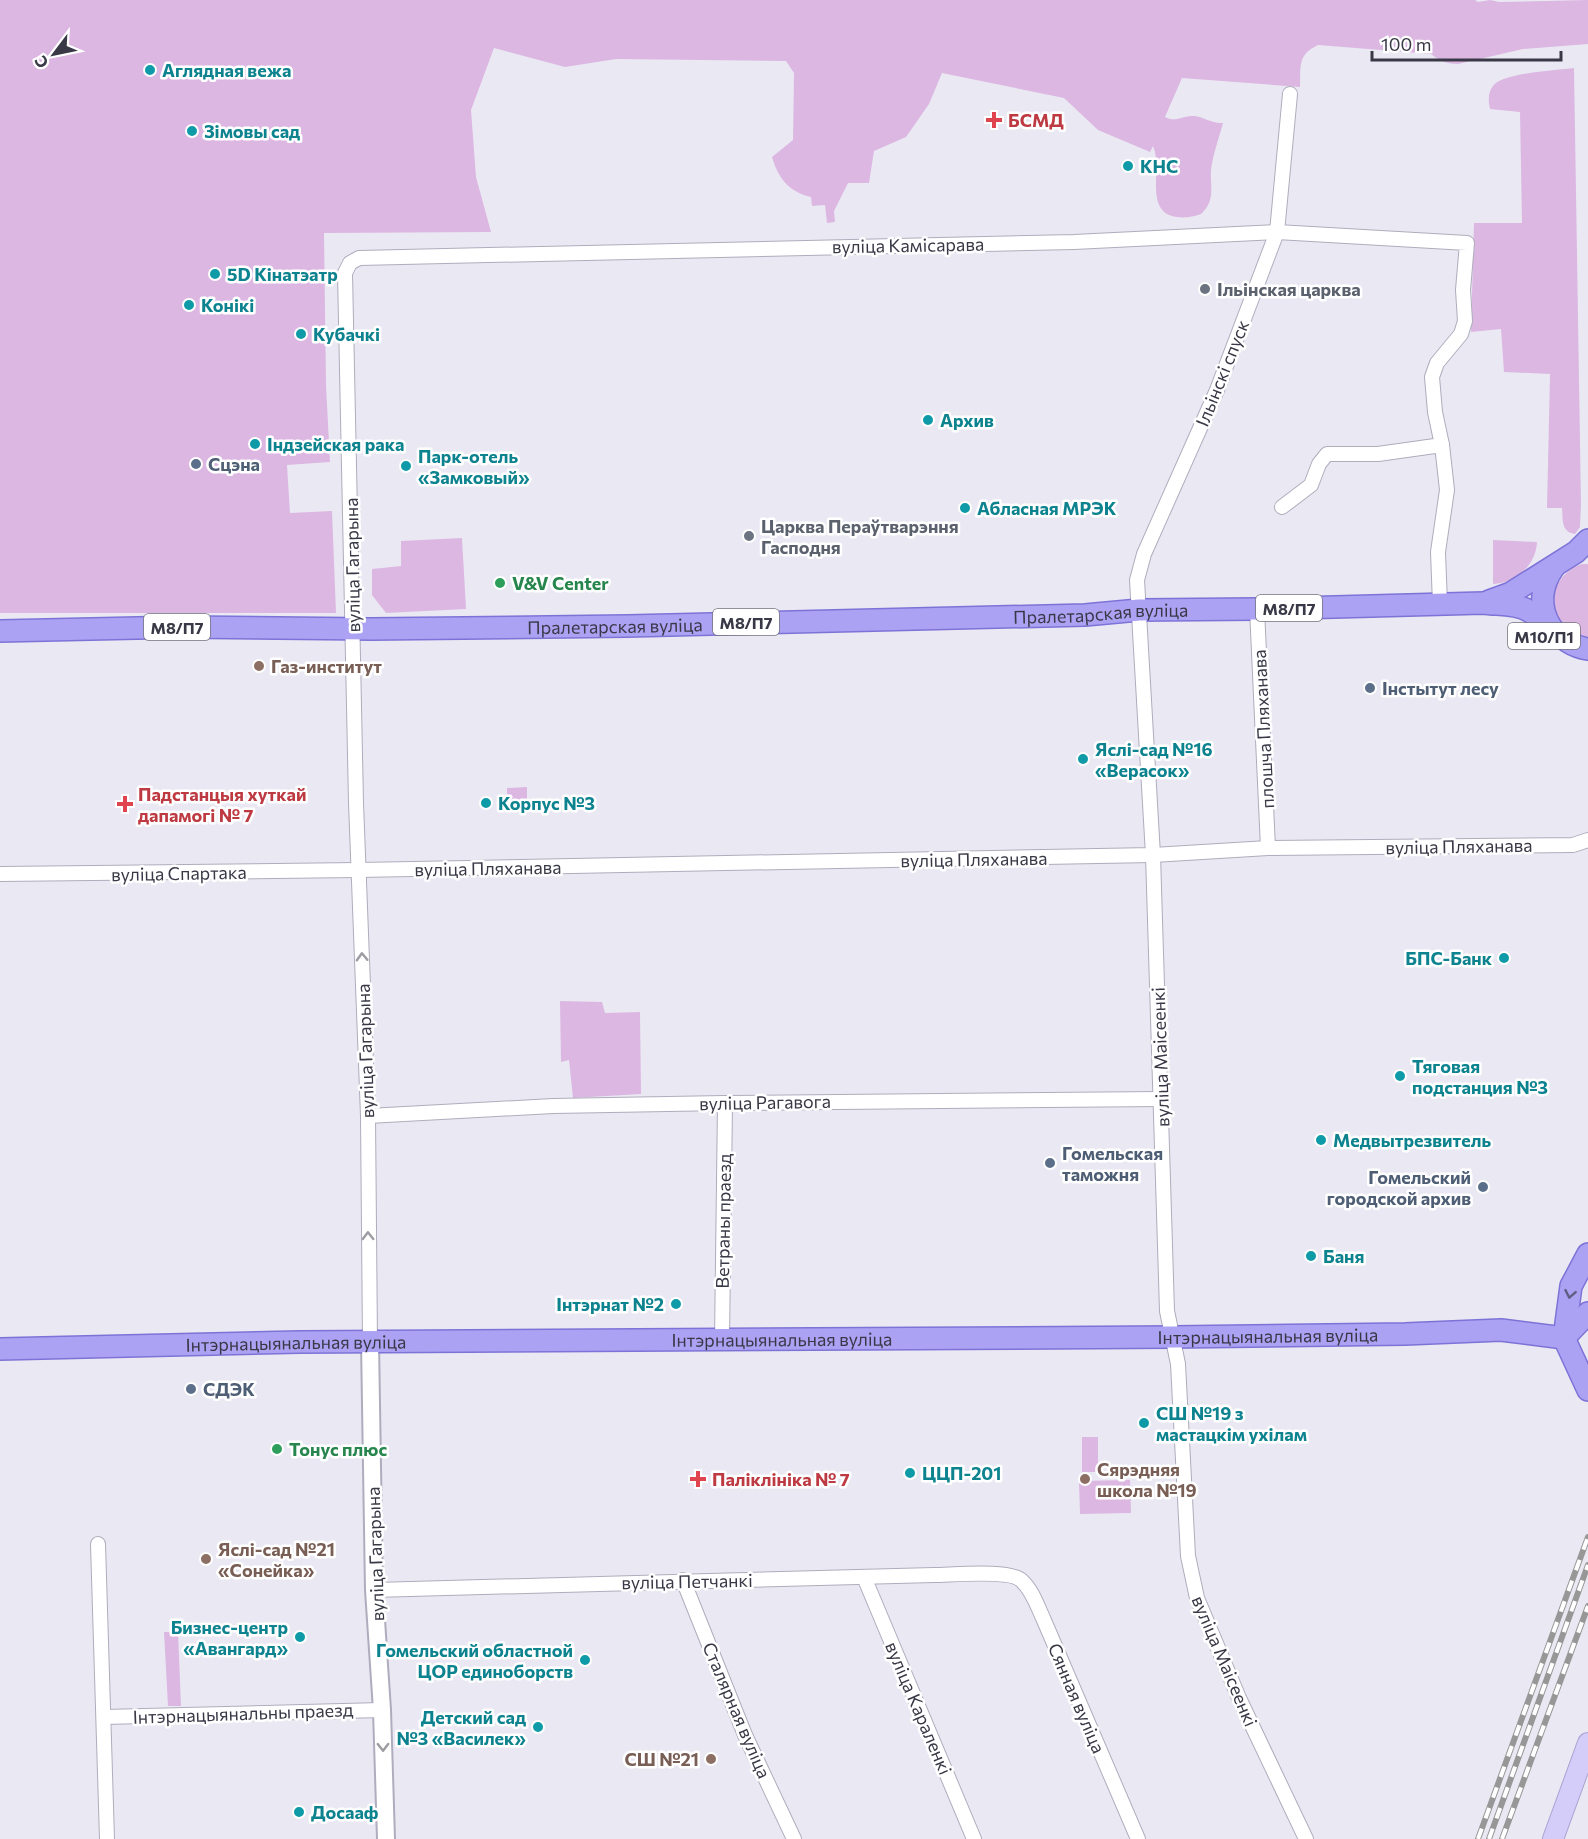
<svg xmlns="http://www.w3.org/2000/svg" width="1588" height="1839" font-family="Commissioner,sans-serif">
	<rect width="100%" height="100%" fill="#eae9f3"/>
	<g fill="#dcb7e2">
		<path d="M0,0H1475L1478,2L1490,0L1499,2L1588,0V44L1523,49L1458,64C1447,64 1440,61 1431,54L1318,45C1297,55 1301,66 1300,87L1182,78L1165,117C1176,123 1183,115 1194,116C1205,117 1212,124 1223,123C1219,138 1213,154 1211,170C1210,187 1216,200 1201,214C1193,217 1185,218 1177,217C1143,213 1163,168 1153,146L1150,152L1098,130L1064,98L942,73L929,104L906,137L874,151L869,183H848L834,211L835,222L827,223L825,205L812,206L811,197C789,192 778,178 772,157L793,140L794,73L786,61L616,59L565,67L494,48L471,110L476,177L491,232L324,233L326,385L330,462L287,465L290,513L332,511L336,613H0Z"/>
		<path d="M1574,68L1581,504L1580,527L1575,534C1561,532 1563,520 1562,508H1547L1550,374L1504,372L1501,329L1471,332L1474,223H1522L1520,112L1490,109C1488,101 1488,92 1493,86C1502,73 1557,70 1574,68Z"/>
		<path d="M462,538L466,609L386,613L372,595V569L401,566V541Z"/>
		<path d="M1493,540L1537,542C1536,565 1516,583 1493,584Z"/>
		<path d="M1582,564H1588V638C1547,637 1539,579 1582,564Z"/>
		<path d="M527,787V800L507,801V788Z"/>
		<path d="M560,1001L602,1002L605,1013L640,1012L641,1094L573,1098L569,1060L561,1062Z"/>
		<rect x="1082" y="1437" width="16" height="35"/>
		<path d="M1130,1480L1131,1513L1080,1514L1079,1481Z"/>
		<path d="M164,1632H178L181,1706H168Z"/>
	</g>
	<g fill="none" stroke-linecap="round" stroke-linejoin="round">
		<g stroke="#aeadbd" stroke-width="16">
			<g id="minor">
				<path d="M1290,94L1277,232L1217,390L1144,554L1137,580L1153,855L1167,1311L1178,1364L1188,1556L1197,1598L1239,1698L1306,1839"/>
				<path d="M1440,604L1438,552L1447,490L1442,445"/>
				<path d="M1257,609L1268,848"/>
				<path d="M0,874L358,870L1153,855L1268,848L1573,845L1588,840"/>
				<path d="M368,1116L553,1106L725,1103L1162,1099"/>
				<path d="M722,1340L725,1103"/>
				<path d="M370,1342L368,1116L356,803L345,273L350,263L359,258L1074,242L1277,232L1467,243L1463,290L1465,321L1461,334L1437,363L1432,377L1435,412L1442,445L1378,454H1327L1319,464L1311,485L1282,507"/>
				<path d="M98,1544L107,1839"/>
				<path d="M864,1577L974,1839"/>
				<path d="M683,1580L745,1735L794,1839"/>
				<path d="M374,1590L934,1575C952,1575 1011,1569 1022,1581C1032,1590 1037,1605 1043,1618L1138,1839"/>
				<path d="M104,1717L382,1710"/>
			</g>
		</g>
		<g stroke="#aeadbd" stroke-width="20">
			<path id="tertiary" d="M370,1342L374,1590L382,1710L386,1839"/>
		</g>
		<g stroke="#a9a3d3" stroke-width="22">
			<path id="secondary" d="M1553,1839L1588,1743"/>
		</g>
		<g stroke="#7d73d7" stroke-width="24">
			<g id="primary">
				<path d="M1489,601L1511,593L1576,552L1588,540"/>
				<path d="M1551,627C1538,607 1541,585 1554,567"/>
				<path id="s1" d="M0,631L183,627L371,629L628,626L1085,615L1139,610L1257,609L1483,603C1498,605 1516,603 1529,611C1551,623 1562,646 1588,649"/>
				<path d="M1564,1338L1571,1286L1588,1254"/>
				<path d="M1564,1338L1588,1390"/>
				<path d="M1564,1338L1588,1313"/>
				<path id="s2" d="M0,1349L300,1342L1173,1337L1405,1334L1501,1330L1564,1338"/>
			</g>
		</g>
		<use href="#minor" stroke="#fff" stroke-width="14"/>
		<use href="#tertiary" stroke="#fff" stroke-width="16"/>
		<use href="#secondary" stroke="#d4cdf9" stroke-width="20"/>
		<use href="#primary" stroke="#aba2f3" stroke-width="21"/>
		<g stroke="#979797" stroke-width="6">
			<g id="rail">
				<path d="M1478,1839L1588,1537"/>
				<path d="M1489,1839L1588,1565"/>
				<path d="M1502,1839L1588,1606"/>
			</g>
		</g>
		<use href="#rail" stroke="#fff" stroke-width="4" stroke-dasharray="11" stroke-linecap="butt"/>
	</g>
	<defs><path id="oneway-chevron" d="M-2-3.5L2.5 0L-2 3.5" fill="none" stroke-width="1.6" stroke-linecap="round" stroke-linejoin="round" transform="scale(1.5)"/></defs>
	<g stroke="#9c9ca2">
		<use href="#oneway-chevron" transform="translate(362 957) rotate(-92)"/>
		<use href="#oneway-chevron" transform="translate(368 1236) rotate(-91)"/>
		<use href="#oneway-chevron" transform="translate(383 1747) rotate(89)"/>
	</g>
	<use stroke="#605d83" href="#oneway-chevron" transform="translate(1570 1294) rotate(101)"/>
	<g fill="#0f9aa8" stroke="#fff" stroke-width="2">
		<circle cx="150" cy="70" r="6"/>
		<circle cx="192" cy="131" r="6"/>
		<circle cx="1128" cy="166" r="6"/>
		<circle cx="215" cy="274" r="6"/>
		<circle cx="189" cy="305" r="6"/>
		<circle cx="301" cy="334" r="6"/>
		<circle cx="928" cy="420" r="6"/>
		<circle cx="255" cy="444" r="6"/>
		<circle cx="406" cy="466" r="6"/>
		<circle cx="965" cy="508" r="6"/>
		<circle cx="1083" cy="759" r="6"/>
		<circle cx="486" cy="803" r="6"/>
		<circle cx="1504" cy="958" r="6"/>
		<circle cx="1400" cy="1076" r="6"/>
		<circle cx="1321" cy="1140" r="6"/>
		<circle cx="1311" cy="1256" r="6"/>
		<circle cx="676" cy="1304" r="6"/>
		<circle cx="1144" cy="1423" r="6"/>
		<circle cx="910" cy="1473" r="6"/>
		<circle cx="300" cy="1637" r="6"/>
		<circle cx="585" cy="1660" r="6"/>
		<circle cx="538" cy="1727" r="6"/>
		<circle cx="299" cy="1812" r="6"/>
	</g>
	<g fill="#e0444e" stroke="#fff" stroke-width="2">
		<path d="M991 111h6v6h6v6h-6v6h-6v-6h-6v-6h6z"/>
		<path d="M122 795h6v6h6v6h-6v6h-6v-6h-6v-6h6z"/>
		<path d="M695 1470h6v6h6v6h-6v6h-6v-6h-6v-6h6z"/>
	</g>
	<g fill="#6b7280" stroke="#fff" stroke-width="2">
		<circle cx="1205" cy="289" r="6"/>
		<circle cx="749" cy="536" r="6"/>
	</g>
	<g fill="#5c6f8a" stroke="#fff" stroke-width="2">
		<circle cx="196" cy="464" r="6"/>
		<circle cx="1370" cy="688" r="6"/>
		<circle cx="1050" cy="1163" r="6"/>
		<circle cx="1483" cy="1187" r="6"/>
		<circle cx="191" cy="1389" r="6"/>
	</g>
	<g fill="#2e9e5b" stroke="#fff" stroke-width="2">
		<circle cx="500" cy="583" r="6"/>
		<circle cx="277" cy="1449" r="6"/>
	</g>
	<g fill="#8d6e63" stroke="#fff" stroke-width="2">
		<circle cx="259" cy="666" r="6"/>
		<circle cx="1085" cy="1479" r="6"/>
		<circle cx="206" cy="1559" r="6"/>
		<circle cx="711" cy="1759" r="6"/>
	</g>
	<g text-anchor="middle" dominant-baseline="central" stroke-width="5" stroke-linejoin="round" paint-order="stroke">
		<g fill="#fff" stroke="#74747e" stroke-width="1.5">
			<rect x="1256" y="595" width="66" height="26" rx="4.5"/>
			<rect x="713" y="609" width="66" height="26" rx="4.5"/>
			<rect x="144" y="614" width="66" height="26" rx="4.5"/>
			<rect x="1508" y="623" width="72" height="26" rx="4.5"/>
		</g>
		<g font-size="16" font-weight="bold" fill="#383846">
			<text x="1289" y="608">М8/П7</text>
			<text x="746" y="622">М8/П7</text>
			<text x="177" y="627">М8/П7</text>
			<text x="1544" y="636">М10/П1</text>
		</g>
		<g font-size="18" font-weight="bold" fill="#0d838f" stroke="#fff" text-anchor="start">
			<text x="162" y="70">Аглядная вежа</text>
			<text x="204" y="131">Зімовы сад</text>
			<text x="1140" y="166">КНС</text>
			<text x="227" y="274">5D Кінатэатр</text>
			<text x="201" y="305">Конікі</text>
			<text x="313" y="334">Кубачкі</text>
			<text x="940" y="420">Архив</text>
			<text x="267" y="444">Індзейская рака</text>
			<text x="418" y="456">Парк-отель<tspan x="418" dy="21">«Замковый»</tspan></text>
			<text x="977" y="508">Абласная МРЭК</text>
			<text x="1095" y="749">Яслі-сад №16<tspan x="1095" dy="21">«Верасок»</tspan></text>
			<text x="498" y="803">Корпус №3</text>
			<text x="1492" y="958" text-anchor="end">БПС-Банк</text>
			<text x="1412" y="1066">Тяговая<tspan x="1412" dy="21">подстанция №3</tspan></text>
			<text x="1333" y="1140">Медвытрезвитель</text>
			<text x="1323" y="1256">Баня</text>
			<text x="664" y="1304" text-anchor="end">Інтэрнат №2</text>
			<text x="1156" y="1413">СШ №19 з<tspan x="1156" dy="21">мастацкім ухілам</tspan></text>
			<text x="922" y="1473">ЦЦП-201</text>
			<text x="288" y="1627" text-anchor="end">Бизнес-центр<tspan x="288" dy="21">«Авангард»</tspan></text>
			<text x="573" y="1650" text-anchor="end">Гомельский областной<tspan x="573" dy="21">ЦОР единоборств</tspan></text>
			<text x="526" y="1717" text-anchor="end">Детский сад<tspan x="526" dy="21">№3 «Василек»</tspan></text>
			<text x="311" y="1812">Досааф</text>
		</g>
		<g font-size="18" font-weight="bold" fill="#be3a42" stroke="#fff" text-anchor="start">
			<text x="1008" y="120">БСМД</text>
			<text x="138" y="794">Падстанцыя хуткай<tspan x="138" dy="21">дапамогі № 7</tspan></text>
			<text x="712" y="1479">Паліклініка № 7</text>
		</g>
		<g font-size="18" fill="#383846" stroke="#fff">
			<text transform="translate(908 245) rotate(-1)">вуліца Камісарава</text>
			<text transform="translate(1222 373) rotate(-68)">Ільінскі спуск</text>
			<text transform="translate(352 565) rotate(-91)">вуліца Гагарына</text>
			<text stroke="none"><textPath href="#s1" startOffset="1101">Пралетарская вуліца</textPath></text>
			<text stroke="none"><textPath href="#s1" startOffset="615">Пралетарская вуліца</textPath></text>
			<text transform="translate(1263 729) rotate(-93)">плошча Пляханава</text>
			<text transform="translate(1459 846) rotate(-1)">вуліца Пляханава</text>
			<text transform="translate(974 859) rotate(-1)">вуліца Пляханава</text>
			<text transform="translate(488 868) rotate(-1)">вуліца Пляханава</text>
			<text transform="translate(179 873) rotate(-1)">вуліца Спартака</text>
			<text transform="translate(365 1051) rotate(-92)">вуліца Гагарына</text>
			<text transform="translate(1160 1057) rotate(-92)">вуліца Маісеенкі</text>
			<text transform="translate(765 1102) rotate(-1)">вуліца Рагавога</text>
			<text transform="translate(723 1221) rotate(-89)">Ветраны праезд</text>
			<text stroke="none"><textPath href="#s2" startOffset="1268">Інтэрнацыянальная вуліца</textPath></text>
			<text stroke="none"><textPath href="#s2" startOffset="782">Інтэрнацыянальная вуліца</textPath></text>
			<text stroke="none"><textPath href="#s2" startOffset="296">Інтэрнацыянальная вуліца</textPath></text>
			<text transform="translate(375 1554) rotate(-92)">вуліца Гагарына</text>
			<text transform="translate(687 1581) rotate(-1)">вуліца Петчанкі</text>
			<text transform="translate(1225 1661) rotate(67)">вуліца Маісеенкі</text>
			<text transform="translate(1077 1698) rotate(67)">Сянная вуліца</text>
			<text transform="translate(919 1708) rotate(67)">вуліца Караленкі</text>
			<text transform="translate(737 1710) rotate(67)">Сталярная вуліца</text>
			<text transform="translate(243 1713) rotate(-2)">Інтэрнацыянальны праезд</text>
		</g>
		<g font-size="18" font-weight="bold" fill="#5b616d" stroke="#fff" text-anchor="start">
			<text x="1217" y="289">Ільінская царква</text>
			<text x="761" y="526">Царква Пераўтварэння<tspan x="761" dy="21">Гасподня</tspan></text>
		</g>
		<g font-size="18" font-weight="bold" fill="#4e5e75" stroke="#fff" text-anchor="start">
			<text x="208" y="464">Сцэна</text>
			<text x="1382" y="688">Інстытут лесу</text>
			<text x="1062" y="1153">Гомельская<tspan x="1062" dy="21">таможня</tspan></text>
			<text x="1471" y="1177" text-anchor="end">Гомельский<tspan x="1471" dy="21">городской архив</tspan></text>
			<text x="203" y="1389">СДЭК</text>
		</g>
		<g font-size="18" font-weight="bold" fill="#27864d" stroke="#fff" text-anchor="start">
			<text x="512" y="583">V&amp;V Center</text>
			<text x="289" y="1449">Тонус плюс</text>
		</g>
		<g font-size="18" font-weight="bold" fill="#785e54" stroke="#fff" text-anchor="start">
			<text x="271" y="666">Газ-институт</text>
			<text x="1097" y="1469">Сярэдняя<tspan x="1097" dy="21">школа №19</tspan></text>
			<text x="218" y="1549">Яслі-сад №21<tspan x="218" dy="21">«Сонейка»</tspan></text>
			<text x="699" y="1759" text-anchor="end">СШ №21</text>
		</g>
	</g>
	<g transform="translate(54 54) rotate(238)" stroke="#ffffff" stroke-width="4.5" paint-order="stroke">
	<path d="M0-4.5L10 22L0 15L-10 22Z" fill="#383846"/>
	<text y="-9" font-size="16" font-weight="bold" text-anchor="middle" fill="#383846">С</text>
	</g>
	<path d="M1372 51v9h189v-9" fill="none" stroke="#383846" stroke-width="3"/>
	<text x="1381" y="51" font-size="18" fill="#383846" stroke="#ffffff" stroke-width="4.5" paint-order="stroke">100 m</text>
</svg>
